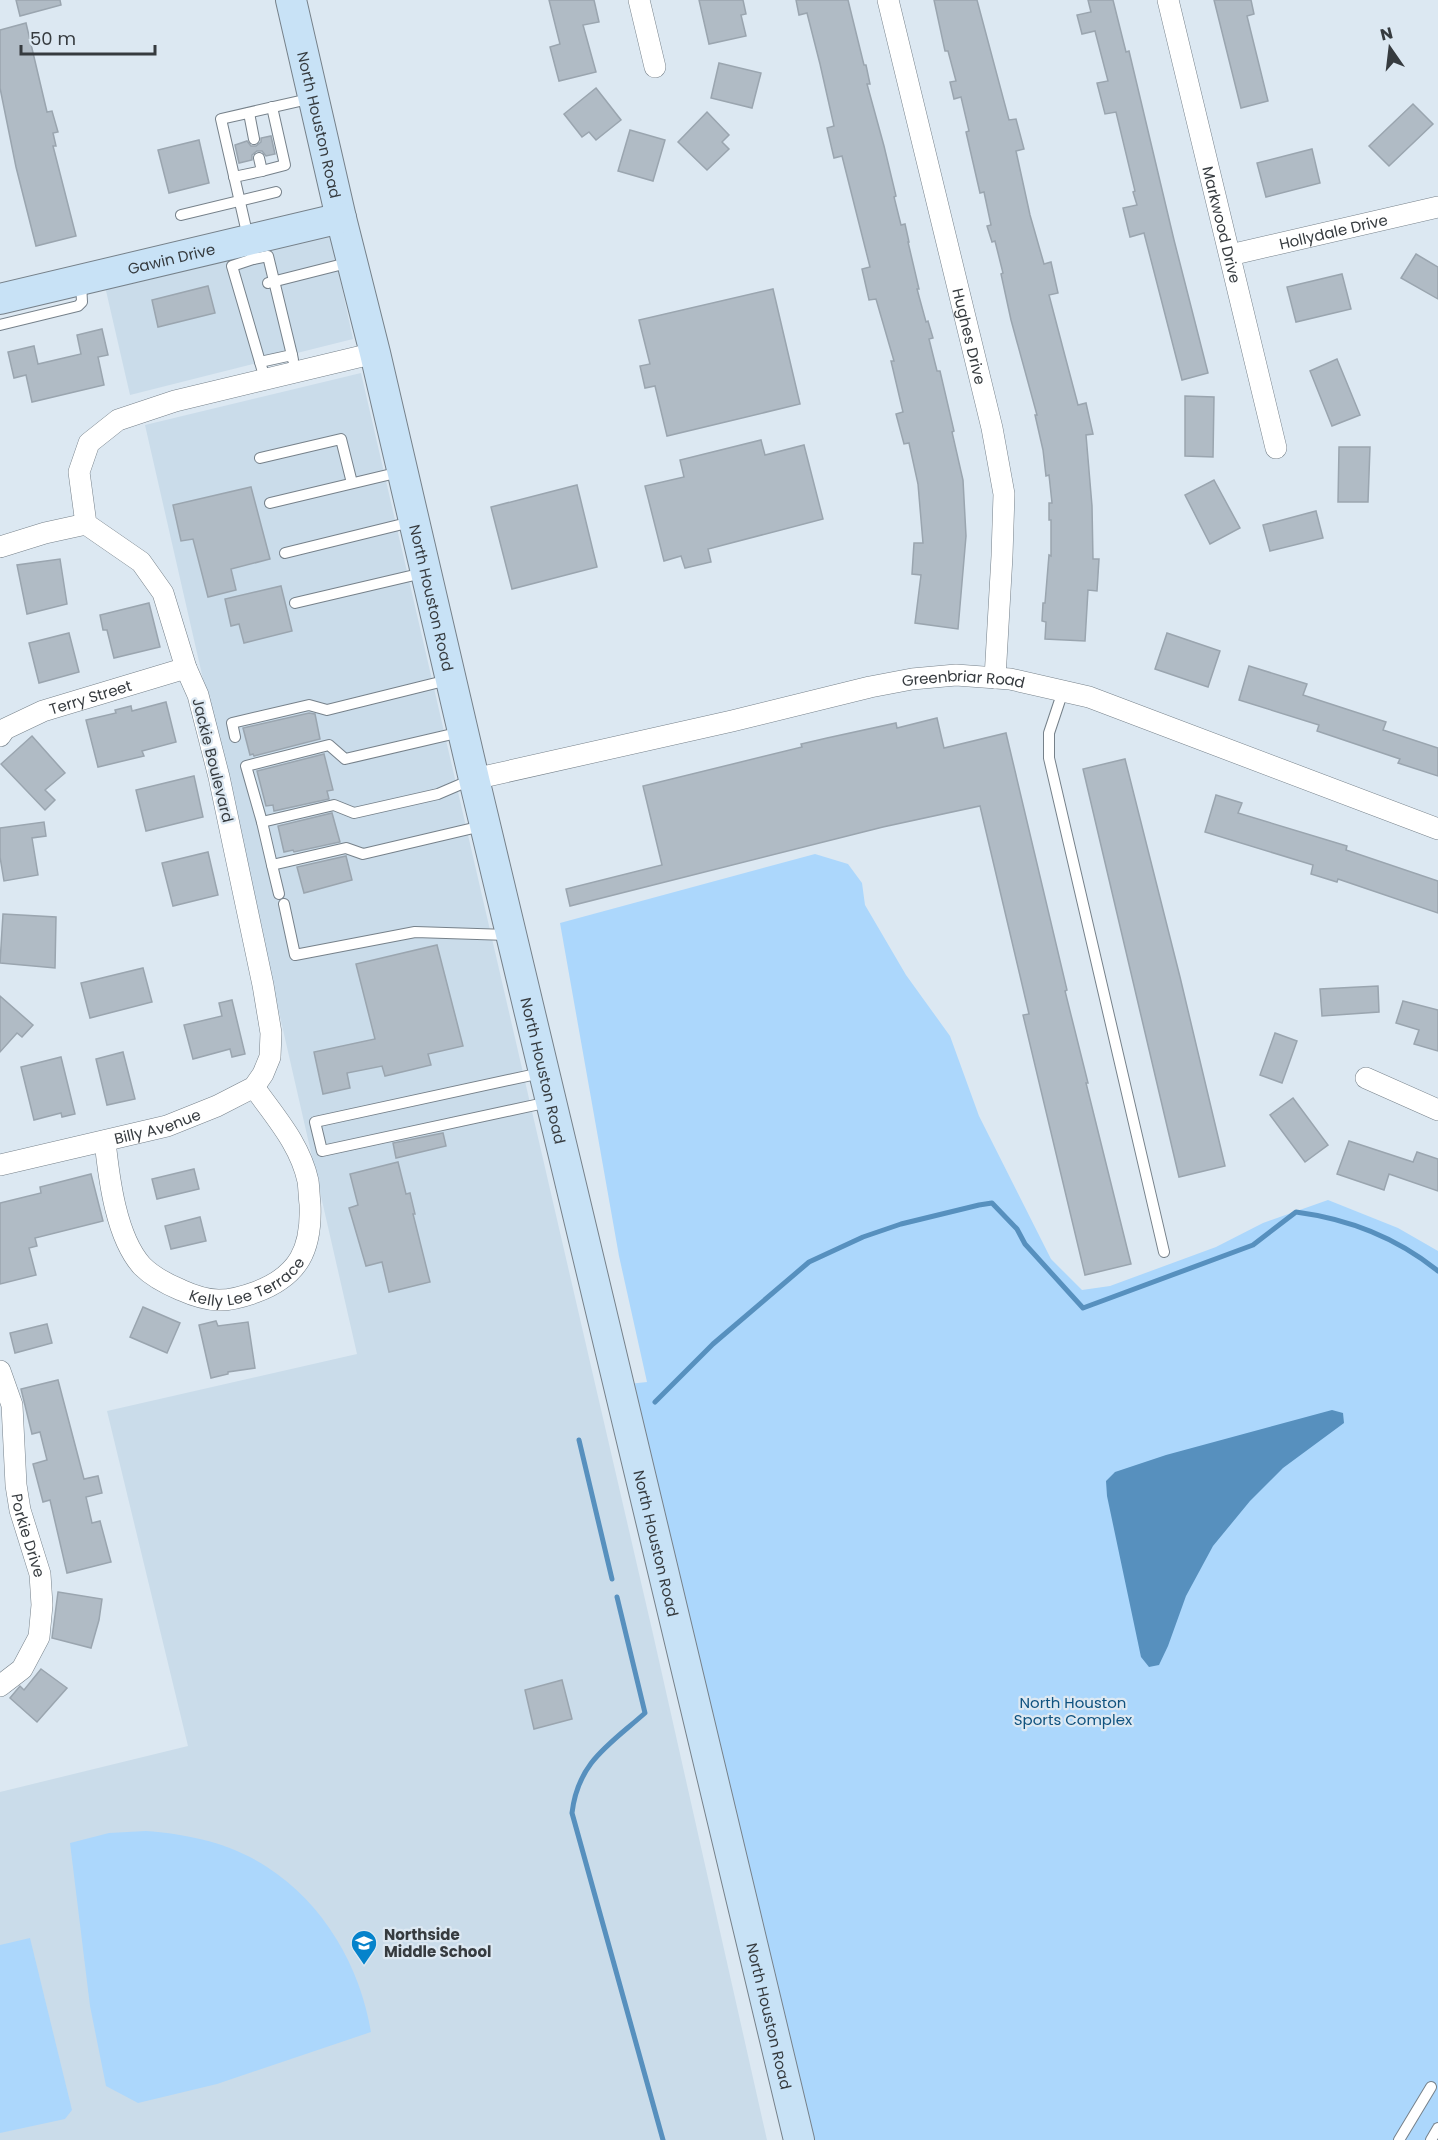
<svg xmlns="http://www.w3.org/2000/svg" width="1438" height="2140" font-family="Poppins,sans-serif">
	<rect width="100%" height="100%" fill="#dce8f2"/>
	<g fill="#cadcea">
		<path d="M329,228L353,339L130,395L104,282Z"/>
		<path d="M361,373L653,1634L767,2140H0V1792L188,1746L107,1411L357,1354L145,425Z"/>
	</g>
	<g fill="#acd7fc">
		<path d="M815,854L848,864L862,883L865,905L906,975L950,1036L979,1116L1051,1259L1082,1290L1110,1286L1216,1247L1263,1223L1328,1200L1398,1228L1438,1251V2140H799L619,1385L647,1382L619,1256L560,923Z"/>
		<path d="M146,1831C187,1834 231,1843 267,1867C324,1904 360,1966 371,2032L217,2084L138,2103L106,2086L90,2006L70,1843L109,1833Z"/>
		<path d="M30,1938L72,2110L65,2119L0,2133V1945Z"/>
	</g>
	<path fill="#5790be" d="M1332,1410L1343,1413L1344,1423L1283,1468L1250,1501L1213,1546L1186,1596L1168,1646L1159,1665L1149,1667L1141,1657L1107,1496L1106,1481L1115,1472L1166,1455Z"/>
	<g fill="none" stroke-linecap="round" stroke-linejoin="round">
		<g stroke="#5790be" stroke-width="5">
			<path d="M655,1402L713,1344L809,1262L863,1237L901,1224L979,1205L992,1203L1017,1229L1025,1244L1083,1308L1253,1245L1296,1212C1349,1219 1396,1237 1438,1271"/>
			<path d="M579,1440L612,1579"/>
			<path d="M617,1597L645,1713C609,1745 578,1762 572,1813L663,2140"/>
		</g>
	</g>
	<g fill="#b0bbc5" stroke="#9aa5af" stroke-width="1.5">
		<path d="M16,0H60L61,5L20,16Z"/>
		<path d="M549,0H594L599,22L583,25L596,72L559,81L550,47L560,44Z"/>
		<path d="M699,0H743L746,14L741,15L746,36L709,44Z"/>
		<path d="M796,0H848L864,65H866L870,84H867L884,146L896,196L894,197L901,225L905,224L909,242H908L919,289H917L926,322L928,321L933,338L929,339L937,371H940L954,431L952,432L963,480L966,536L958,629L915,623L921,575L912,574L914,543H923L918,484L909,443L904,444L896,414L903,412L891,361H894L876,299L869,300L862,269L870,267L842,156L834,158L827,128L834,126L820,64L807,13L799,15Z"/>
		<path d="M934,0H977L1009,120L1016,119L1024,149L1016,151L1030,215L1044,264L1051,262L1058,293L1049,295L1065,356L1078,405L1086,403L1093,434L1086,435L1092,506L1093,559H1099L1097,591L1088,590L1085,641L1045,639L1046,622L1042,621L1043,603H1045L1049,555L1051,556V520H1049V503H1052L1049,475L1046,476L1043,450L1035,415H1037L1011,320L1001,274L1003,273L995,241L992,242L987,226L991,225L984,192L980,193L966,132L969,131L961,97L954,99L950,82L956,81L948,51H945Z"/>
		<path d="M1088,0H1113L1126,52L1129,51L1174,240L1208,373L1182,380L1144,233L1130,237L1123,208L1137,205L1133,192L1135,191L1116,112L1105,114L1097,83L1108,81L1095,31L1082,34L1077,15L1091,12Z"/>
		<path d="M1214,0H1251L1254,14L1247,16L1268,101L1241,108Z"/>
		<path d="M26,23L47,112L52,111L58,132L53,133L56,146H53L76,236L36,246L16,167L0,88V30Z"/>
		<path d="M719,63L761,73L752,108L711,98Z"/>
		<path d="M596,88L621,120L596,140L589,132L582,137L564,114Z"/>
		<path d="M1413,104L1433,124L1389,166L1369,146Z"/>
		<path d="M707,112L729,135L722,142L729,149L707,170L678,142Z"/>
		<path d="M630,130L665,140L653,181L618,171Z"/>
		<path d="M271,136L275,154L266,156L262,151H257L252,155V160L239,163L235,145L247,141L251,146H256L261,142V138Z"/>
		<path d="M199,140L209,183L169,193L158,150Z"/>
		<path d="M1312,149L1320,183L1266,197L1257,163Z"/>
		<path d="M1416,254L1438,267V299L1401,278Z"/>
		<path d="M1342,274L1351,309L1296,322L1287,287Z"/>
		<path d="M208,286L215,313L158,327L152,300Z"/>
		<path d="M773,289L800,404L667,436L655,386L645,388L640,366L650,364L639,320Z"/>
		<path d="M102,329L108,355L98,357L104,385L32,402L26,375L14,378L8,352L34,346L38,364L81,354L77,335Z"/>
		<path d="M1337,359L1360,415L1332,426L1310,371Z"/>
		<path d="M1185,396L1214,397L1213,457L1185,456Z"/>
		<path d="M761,440L765,455L804,445L823,519L708,549L711,562L685,568L681,556L664,561L645,486L684,477L680,460Z"/>
		<path d="M1339,447H1370L1368,502H1338Z"/>
		<path d="M1214,480L1240,528L1210,544L1185,495Z"/>
		<path d="M577,485L597,567L512,589L491,507Z"/>
		<path d="M251,487L270,559L231,569L236,590L208,597L193,539L181,541L173,505Z"/>
		<path d="M1316,511L1323,538L1270,551L1263,525Z"/>
		<path d="M60,559L67,604L27,614L17,565Z"/>
		<path d="M281,586L292,631L244,643L239,624L231,626L225,599Z"/>
		<path d="M149,603L160,647L114,658L107,630H103L100,615Z"/>
		<path d="M69,633L79,672L39,683L29,643Z"/>
		<path d="M1167,633L1220,651L1208,687L1155,669Z"/>
		<path d="M1249,666L1307,684L1303,695L1386,722L1383,730L1438,748V776L1398,763L1400,759L1317,731L1319,725L1239,700Z"/>
		<path d="M166,702L176,742L142,751L144,756L98,767L86,720L116,713L115,710L131,706L132,711Z"/>
		<path d="M309,713L315,714L320,739L254,756L253,754L250,755L243,728Z"/>
		<path d="M937,718L944,748L1006,733L1067,990L1065,991L1088,1083H1086L1131,1264L1085,1275L1023,1015L1029,1014L980,806L883,827L570,906L566,889L662,865L643,786L802,747L801,744L827,738L896,723L897,728Z"/>
		<path d="M32,736L65,773L45,790L55,800L45,810L1,764Z"/>
		<path d="M324,754L333,790L327,791L329,799L274,811L273,805L266,806L257,771Z"/>
		<path d="M1125,759L1180,977L1225,1166L1179,1177L1083,769Z"/>
		<path d="M194,776L203,817L146,831L136,790Z"/>
		<path d="M1216,795L1242,803L1238,813L1347,846L1346,850L1438,881V913L1338,879L1337,882L1311,874L1313,865L1205,832Z"/>
		<path d="M332,813L340,842L294,852L293,850L284,852L278,826Z"/>
		<path d="M44,822L46,836L32,838L38,875L4,881L0,857V828Z"/>
		<path d="M208,852L218,895L173,906L162,863Z"/>
		<path d="M346,856L352,880L304,893L297,867Z"/>
		<path d="M3,914L56,917L55,968L0,963Z"/>
		<path d="M437,945L463,1046L428,1054L431,1065L385,1076L382,1066L347,1073L350,1088L323,1094L314,1052L375,1039L356,964Z"/>
		<path d="M143,968L152,1002L90,1018L81,983Z"/>
		<path d="M1378,986L1379,1012L1322,1016L1320,989Z"/>
		<path d="M0,996L33,1025L22,1037L17,1033L0,1052Z"/>
		<path d="M232,1000L245,1054L232,1057L230,1049L193,1059L184,1025L222,1016L219,1003Z"/>
		<path d="M1403,1001L1438,1010V1051L1414,1044L1419,1030L1396,1023Z"/>
		<path d="M1275,1033L1297,1041L1282,1083L1260,1075Z"/>
		<path d="M123,1052L135,1099L107,1105L96,1059Z"/>
		<path d="M61,1057L75,1114L62,1117L61,1113L34,1120L21,1067Z"/>
		<path d="M1293,1098L1328,1145L1305,1162L1270,1115Z"/>
		<path d="M443,1133L446,1146L396,1158L393,1143Z"/>
		<path d="M1349,1141L1413,1162L1417,1152L1438,1159V1191L1389,1174L1384,1190L1337,1174Z"/>
		<path d="M398,1162L406,1194L410,1193L415,1214H413L430,1282L389,1292L382,1262L366,1266L349,1208L358,1205L350,1174Z"/>
		<path d="M194,1169L199,1189L157,1199L152,1179Z"/>
		<path d="M91,1174L103,1221L35,1238L37,1246L29,1248L36,1275L0,1284V1203L41,1193L40,1187Z"/>
		<path d="M200,1217L206,1241L171,1249L165,1226Z"/>
		<path d="M143,1307L180,1323L167,1353L130,1337Z"/>
		<path d="M216,1321L218,1326L248,1322L255,1368L228,1372V1374L211,1378L199,1325Z"/>
		<path d="M47,1324L52,1343L15,1353L10,1333Z"/>
		<path d="M58,1380L84,1479L98,1476L102,1493L86,1497L92,1523L100,1521L111,1562L67,1573L50,1500L43,1502L33,1464L47,1460L40,1432L32,1434L21,1389Z"/>
		<path d="M58,1592L102,1599L99,1620L91,1648L52,1638Z"/>
		<path d="M41,1669L67,1688L37,1722L10,1698L20,1686L24,1690Z"/>
		<path d="M562,1680L572,1719L534,1729L525,1690Z"/>
	</g>
	<g fill="none" stroke-linecap="round" stroke-linejoin="round">
		<g stroke="#76818a" stroke-width="12">
			<g id="lane">
				<path d="M249,113L254,139"/>
				<path d="M262,171L285,165L272,107"/>
				<path d="M234,177L262,171L259,158"/>
				<path d="M181,215L276,192"/>
				<path d="M253,259L268,256L292,355"/>
				<path d="M268,283L351,262"/>
				<path d="M0,325L78,306L82,302L81,283"/>
				<path d="M260,362L292,355L293,360"/>
				<path d="M265,379L232,266L253,259L221,119L313,98"/>
				<path d="M260,458L341,439L352,483"/>
				<path d="M270,503L400,472"/>
				<path d="M285,553L411,522"/>
				<path d="M295,603L423,573"/>
				<path d="M1063,691L1049,733V758L1164,1252"/>
				<path d="M461,732L345,759L329,745L246,766L262,822L334,805L354,813L438,794L473,779"/>
				<path d="M235,737L232,723L309,705L327,710L448,680"/>
				<path d="M262,822L272,865L346,848L363,854L482,826"/>
				<path d="M272,865L279,894"/>
				<path d="M284,904L295,955L415,932L508,935"/>
				<path d="M541,1073L315,1122L322,1151L549,1102"/>
				<path d="M1399,2140L1431,2087"/>
				<path d="M1431,2140L1438,2128"/>
			</g>
		</g>
		<g stroke="#76818a" stroke-width="22">
			<g id="street">
				<path d="M639,0L655,67"/>
				<path id="s1" d="M888,0L992,428L1004,494L1002,556L995,678"/>
				<path id="s2" d="M1168,0L1276,448"/>
				<path id="s3" d="M1230,255L1438,207"/>
				<path d="M0,547L45,533L86,524"/>
				<path id="s4" d="M0,736L5,729L43,711L186,668"/>
				<path id="s5" d="M474,779L732,721L870,687L912,679L956,675L1010,679L1089,697L1438,829"/>
				<path d="M1366,1078L1438,1110"/>
				<path id="s6" d="M105,1141C109,1179 116,1237 142,1266C152,1276 169,1285 181,1290C210,1303 226,1303 256,1292C299,1276 312,1249 310,1204C309,1196 309,1188 308,1181C300,1144 275,1117 254,1087"/>
				<path id="s7" d="M0,1165L167,1126L217,1106L254,1087L263,1074L270,1057L271,1033L263,985L219,777L198,695L186,668L163,593L141,562L86,524L79,472L89,443L118,420L175,401L375,353"/>
				<path id="s8" d="M0,1371L12,1405L16,1485L20,1510L40,1574L42,1605L39,1637L22,1669L0,1686"/>
			</g>
		</g>
		<g stroke="#76818a" stroke-width="32">
			<g id="secondary">
				<path id="s9" d="M291,0L341,218L375,353L474,779L799,2140"/>
				<path id="s10" d="M0,299L341,218"/>
			</g>
		</g>
		<use href="#lane" stroke="#fff" stroke-width="10"/>
		<use href="#street" stroke="#fff" stroke-width="21"/>
		<use href="#secondary" stroke="#c8e2f6" stroke-width="30"/>
	</g>
	<defs>
		<g id="school-pin" transform="scale(1.35)"><path d="M0 17L-7.5 6A9.5 9.5 0 1 1 7.5 6Z" fill="#0683cb" stroke="#dce8f2"/><path d="M0-5L7-2L0 1L-7-2ZM-4 1L0 2.5L4 1V4Q0 6-4 4Z" fill="#fff"/></g>
	</defs>
	<g fill-rule="evenodd">
		<use href="#school-pin" x="364" y="1943"/>
	</g>
	<g text-anchor="middle" dominant-baseline="central" stroke-width="4.5" stroke-linejoin="round" paint-order="stroke">
		<g font-size="15" fill="#363b3f" stroke="#dce8f2">
			<text stroke="none"><textPath href="#s9" startOffset="128">North Houston Road</textPath></text>
			<text stroke="none"><textPath href="#s2" startOffset="231">Markwood Drive</textPath></text>
			<text stroke="none"><textPath href="#s3" startOffset="106">Hollydale Drive</textPath></text>
			<text stroke="none"><textPath href="#s10" startOffset="176">Gawin Drive</textPath></text>
			<text stroke="none"><textPath href="#s1" startOffset="346">Hughes Drive</textPath></text>
			<text stroke="none"><textPath href="#s9" startOffset="614">North Houston Road</textPath></text>
			<text stroke="none"><textPath href="#s5" startOffset="501">Greenbriar Road</textPath></text>
			<text stroke="none"><textPath href="#s4" startOffset="100">Terry Street</textPath></text>
			<text transform="translate(213 760) rotate(76)">Jackie Boulevard</text>
			<text stroke="none"><textPath href="#s9" startOffset="1100">North Houston Road</textPath></text>
			<text stroke="none"><textPath href="#s7" startOffset="162">Billy Avenue</textPath></text>
			<text stroke="none"><textPath href="#s6" startOffset="250">Kelly Lee Terrace</textPath></text>
			<text stroke="none"><textPath href="#s8" startOffset="168">Porkie Drive</textPath></text>
			<text stroke="none"><textPath href="#s9" startOffset="1586">North Houston Road</textPath></text>
			<text stroke="none"><textPath href="#s9" startOffset="2072">North Houston Road</textPath></text>
		</g>
		<g font-size="15" fill="#0f527f" stroke="#dce8f2">
			<text x="1073" y="1702">North Houston<tspan x="1073" dy="17">Sports Complex</tspan></text>
		</g>
		<g font-size="15" font-weight="bold" fill="#363b3f" stroke="#dce8f2" text-anchor="start">
			<text x="384" y="1934">Northside<tspan x="384" dy="17">Middle School</tspan></text>
		</g>
	</g>
	<g transform="translate(1390 48) rotate(346)" stroke="#dce8f2" stroke-width="4.5" paint-order="stroke">
	<path d="M0-4.5L10 22L0 15L-10 22Z" fill="#363b3f"/>
	<text y="-9" font-size="16" font-weight="bold" text-anchor="middle" fill="#363b3f">N</text>
	</g>
	<path d="M21 45v9h134v-9" fill="none" stroke="#363b3f" stroke-width="3"/>
	<text x="30" y="45" font-size="18" fill="#363b3f" stroke="#dce8f2" stroke-width="4.5" paint-order="stroke">50 m</text>
</svg>
